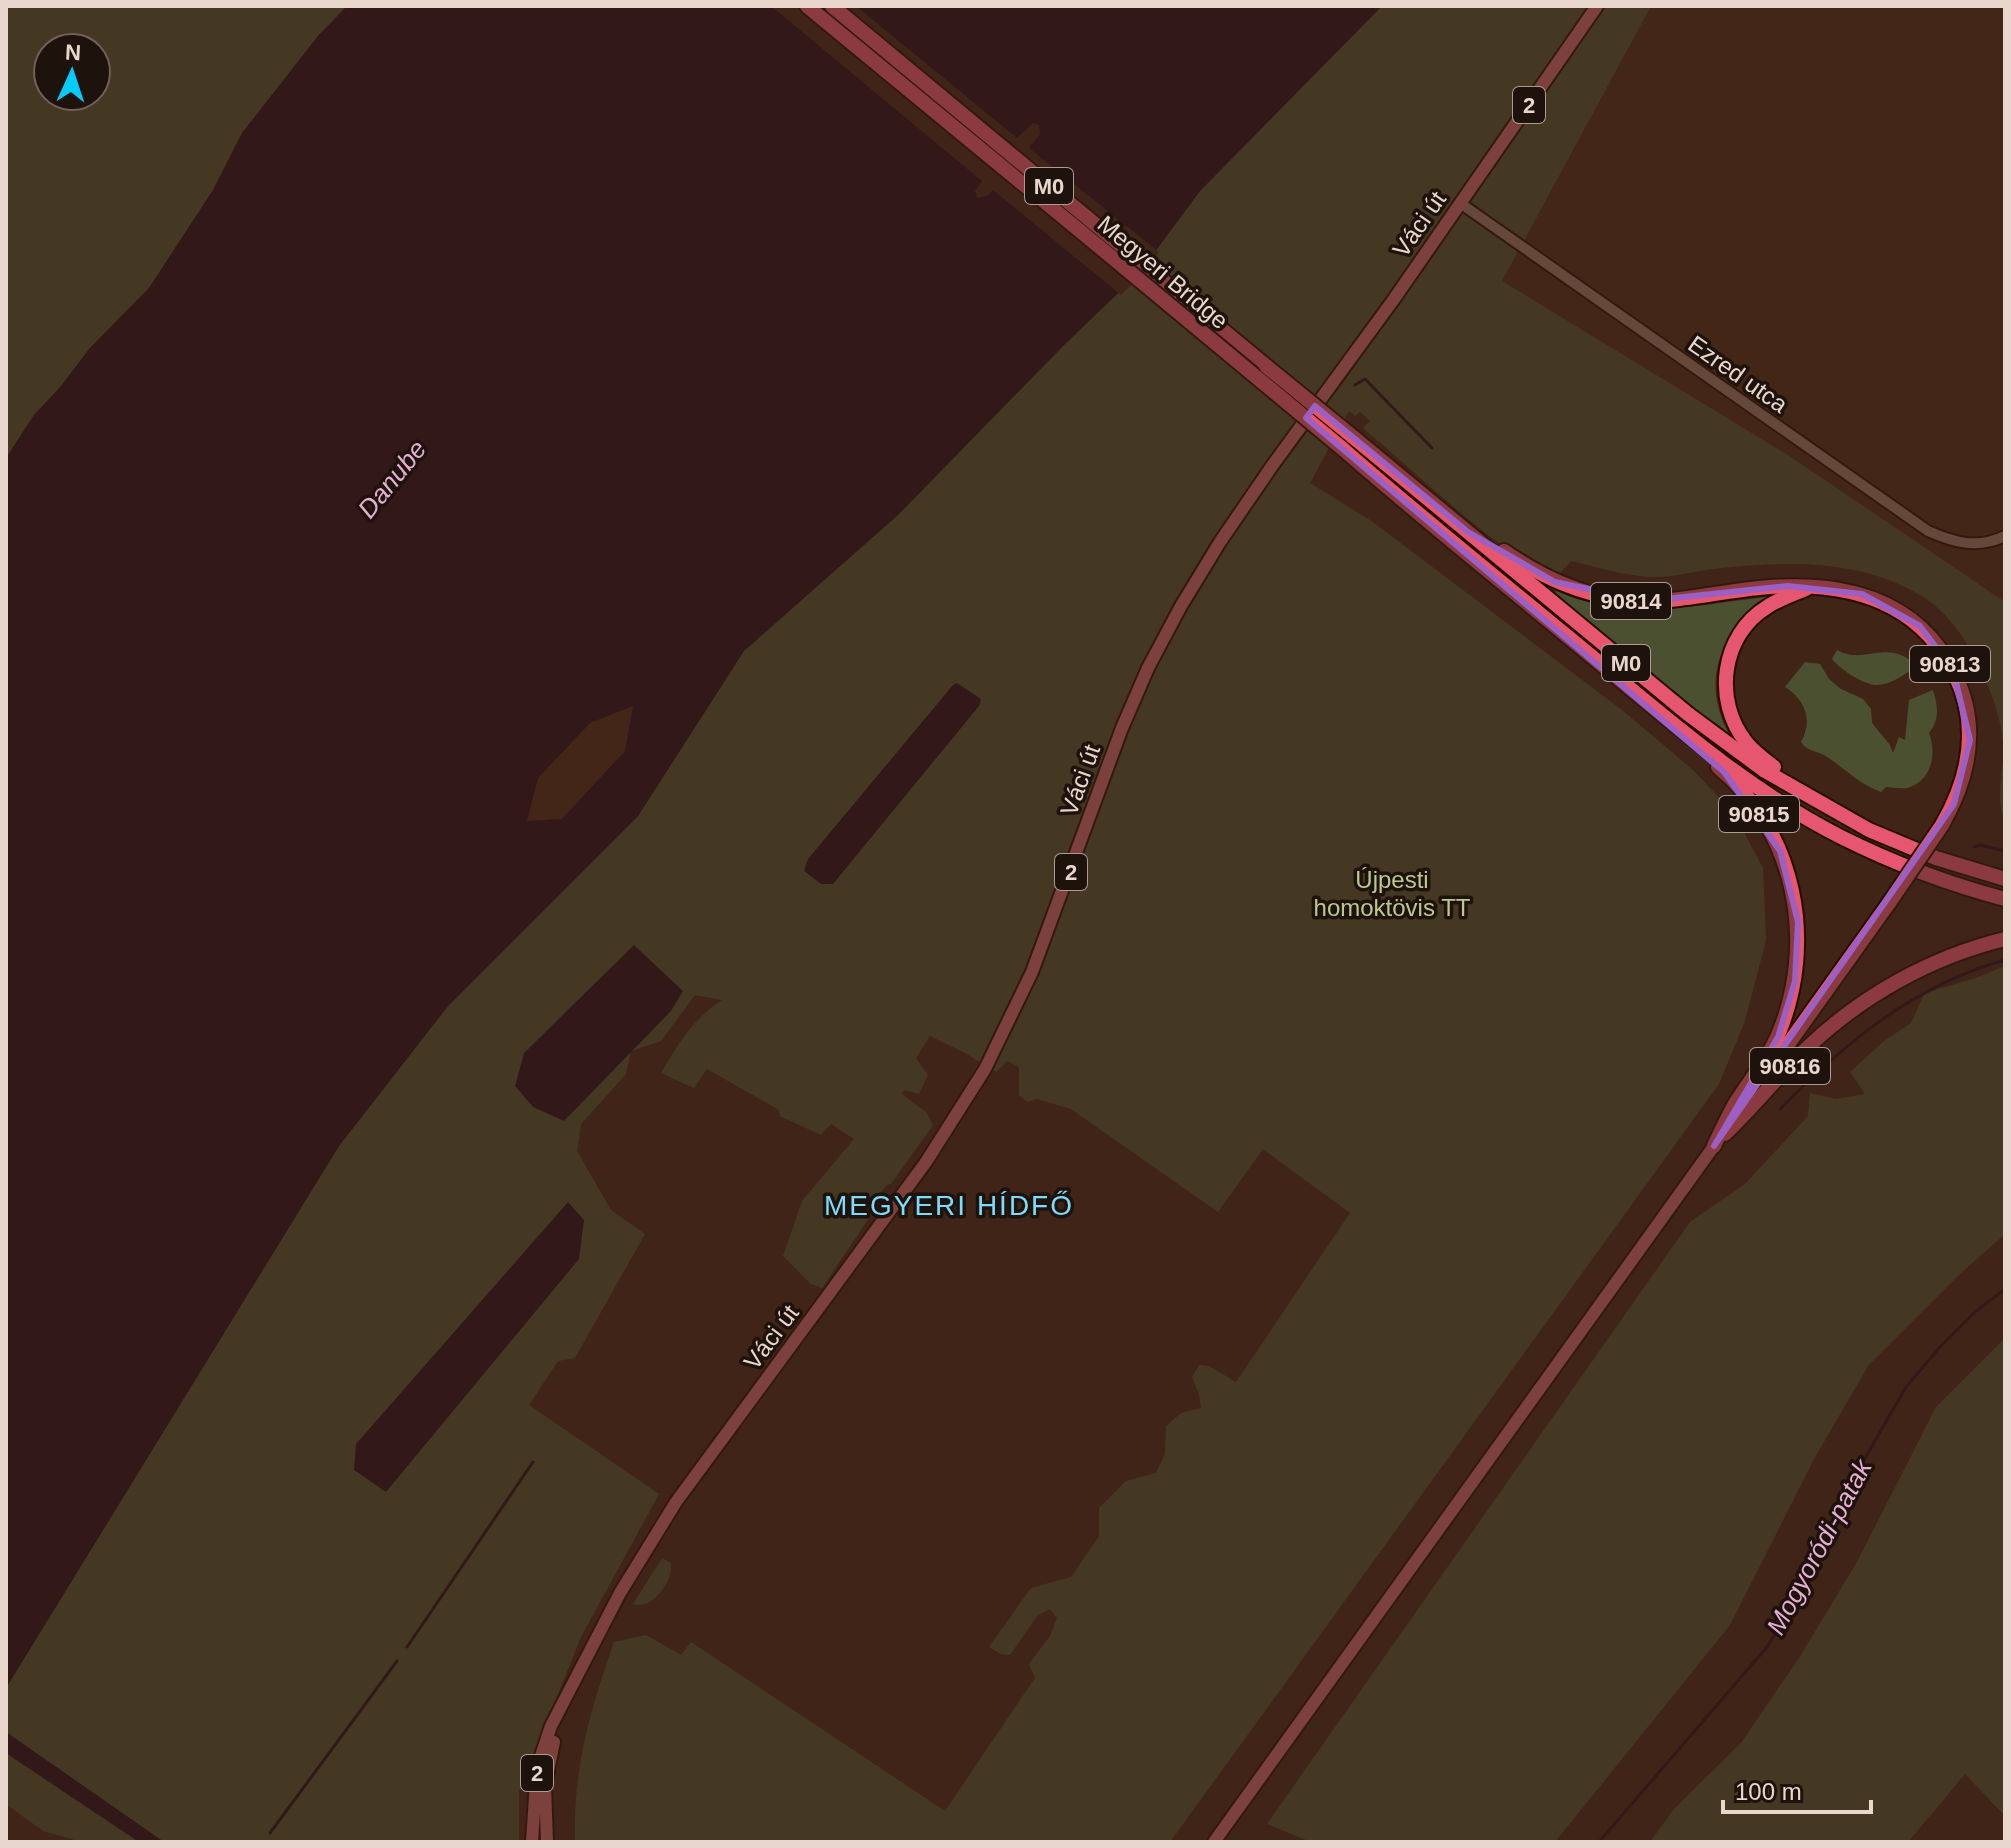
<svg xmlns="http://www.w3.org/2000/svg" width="2011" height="1848" font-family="Arial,sans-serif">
	<rect width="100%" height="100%" fill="#402517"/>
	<g fill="#4a2917">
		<path d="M1651,6H2005V602L1788,455L1502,281Z"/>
		<path d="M633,706L625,751L562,819L527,821L538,778L590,723Z"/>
	</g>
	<g fill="#4b5130" fill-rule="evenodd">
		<path d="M6,6H347L318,36L242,133L213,190L149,288L89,349L61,387L34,415L6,458ZM48,48H96V96H48Z"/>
		<path d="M1382,6H1651L1502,281L1788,455L2005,602V821C1994,799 2005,768 2003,743C2001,717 1991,691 1980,668C1967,641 1949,613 1923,597C1863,559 1789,561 1722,568C1697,570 1674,578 1649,577C1623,575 1597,567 1571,561L1555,579C1484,541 1425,480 1363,428L1370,421L1360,412L1355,416L1349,411L1310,483L1370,520L1622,710L1692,769L1733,812L1763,868L1766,940L1745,1021L1719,1084L1170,1842H575C573,1767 590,1711 614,1642L646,1635L681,1655L691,1642L945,1811L1035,1678L1029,1664L1050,1636L1057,1618L1050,1609L1038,1615L1010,1655L1001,1654L989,1647L1031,1588L1071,1577L1099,1536V1508L1126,1481L1156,1473L1165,1454L1166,1426L1181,1413L1201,1408L1199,1394L1192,1377L1199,1365L1209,1366L1236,1382L1350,1213L1263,1149L1218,1212L1071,1109L1037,1099L1027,1102L1019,1095V1067L1007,1061L996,1072L967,1054L930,1036L916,1058L928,1075L919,1094L904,1090L902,1094L927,1113L933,1125L891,1184L887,1185L877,1197L879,1203L822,1288L811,1284L783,1256L802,1201L854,1139L831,1124L821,1135L780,1116L779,1110L707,1069L694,1088L661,1073C678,1044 693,1019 722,1000L695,995L661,1041L631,1051L626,1074L581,1124L577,1151L611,1210L645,1234L575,1358L558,1361L529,1405L659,1494L581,1637L519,1791V1842H164L6,1732V1688L339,1146L448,1006L638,816L744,651L898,515L1063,346L1140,272L1200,191Z"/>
		<path d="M1557,591C1625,623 1703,604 1773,596C1724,630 1699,674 1728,732L1727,735L1572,607L1555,592Z"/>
		<path d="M1837,650C1865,666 1884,637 1917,665C1906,674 1891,685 1876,685C1862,684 1840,669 1832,659Z"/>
		<path d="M1805,662L1820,664L1829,679L1841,689L1863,699L1871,709L1872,723L1890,745L1893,753L1899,737L1905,740L1909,700L1933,690C1938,707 1940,718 1929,733C1937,754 1932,781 1907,788C1901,789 1892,787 1886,787L1881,792C1858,784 1844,767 1824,755C1814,750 1807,751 1801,742C1813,721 1806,700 1785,687Z"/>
		<path d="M2005,966V1234L1961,1273L1868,1366L1814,1459L1730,1625L1555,1842H1311L1267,1824L1690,1222L1745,1184L1808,1116L1810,1093L1836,1099L1865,1094L1850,1072L1884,1041L1911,1023L1925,993L1976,978Z"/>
		<path d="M2005,1338V1816L1965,1774L1908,1842H1650L1674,1809L1741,1743L1799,1658L1857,1562L1936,1407Z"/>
		<path d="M662,1558L671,1563C674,1580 652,1611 633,1604Z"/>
		<path d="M6,1753L139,1842H82L43,1831L6,1804Z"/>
	</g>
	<g fill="#220a1c" fill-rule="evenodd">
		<path d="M347,6H1382L1200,191L1140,272L1063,346L898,515L744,651L638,816L448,1006L339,1146L6,1688V458L34,415L61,386L89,349L149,288L213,190L242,133L318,36ZM633,706L625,751L562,819L527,821L538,778L590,723Z"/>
		<path d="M957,683L981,699L979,706L833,884H821L804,871L808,859L953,685Z"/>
		<path d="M634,945L683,991L671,1011L564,1121L533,1107L515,1086L524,1053Z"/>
		<path d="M568,1202L584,1220L579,1259L386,1492L354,1470L356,1444Z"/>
		<path d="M6,1732L164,1842H139L6,1753Z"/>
	</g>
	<path fill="#402517" d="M771,6H856L1017,138L1033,123L1039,125L1040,134L1029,148L1159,252L1143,274L1121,295L993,190L987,196L977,198L975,191L982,181Z"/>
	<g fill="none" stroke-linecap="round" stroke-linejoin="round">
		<g stroke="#220a1c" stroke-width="3">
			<path d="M1355,385L1365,379L1432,448"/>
			<path d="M1974,847L1980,845L2005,851"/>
			<path d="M1780,1109C1845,1043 1914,985 2005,960"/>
			<path d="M407,1647L533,1462"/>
			<path d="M270,1833L397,1661"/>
			<path d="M1599,1842L1767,1647L1812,1573L1857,1472L1906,1387L1940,1347L1975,1312L2005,1289"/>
		</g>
		<g stroke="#250d02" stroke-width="14">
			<path id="minor" d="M1460,203L1928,531C1955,543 1978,549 2005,536"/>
		</g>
		<g stroke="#250d02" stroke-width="16">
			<g id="major">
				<path d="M532,1842L536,1782L541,1756L551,1726L620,1593L676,1502L926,1162L985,1069L1032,972L1122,728L1148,668L1181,606L1220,542L1272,466L1394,299L1597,6"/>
				<path d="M547,1842L545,1786L554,1742"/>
				<path d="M1214,1842L1714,1146"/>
			</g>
		</g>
		<g stroke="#250d02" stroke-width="18">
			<g id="highway">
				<path d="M807,6L1125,268"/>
				<path d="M832,6L1266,366"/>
				<path d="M1353,437L1688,714L1765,771L1869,830L1936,858L2005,879"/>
				<path d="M1343,449C1416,513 1492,574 1567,636C1654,707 1740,786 1841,837C1893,863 1948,884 2005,899"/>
				<path d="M1504,551C1542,577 1580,595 1626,600C1671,605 1715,592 1759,588C1839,580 1918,596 1955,675C1980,726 1969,778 1942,825"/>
				<path d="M1774,767C1764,759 1754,752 1746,742C1713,701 1721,635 1767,607C1779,599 1793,594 1806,589"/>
				<path d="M1764,1078L1889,903"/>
				<path d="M1725,1134C1753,1107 1778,1076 1806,1049C1861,996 1931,957 2005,939"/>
				<path d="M1714,1146C1721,1131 1728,1116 1736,1102C1750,1080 1768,1059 1778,1035C1817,943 1796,831 1718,767"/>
			</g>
		</g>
		<use href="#minor" stroke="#947464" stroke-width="10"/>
		<use href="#major" stroke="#c5636b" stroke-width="12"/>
		<use href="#highway" stroke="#e6576f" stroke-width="14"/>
		<g stroke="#250d02" stroke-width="18" stroke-linecap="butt">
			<g id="highway-bridge">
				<path d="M1125,268L1343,449"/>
				<path d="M1266,366L1353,437"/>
				<path d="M1889,903L1942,825"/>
			</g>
		</g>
		<use href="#highway-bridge" stroke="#e6576f" stroke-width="14"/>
	</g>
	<path d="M0 0H2011V1848H0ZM1315,406L1468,532L1555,582L1646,601L1788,586L1862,594L1920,626L1953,670L1970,740L1954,804L1714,1146L1778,1037L1795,981L1798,922L1780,851L1724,772L1306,418Z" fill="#402517" fill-opacity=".55" fill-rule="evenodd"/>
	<path fill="none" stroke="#9c5fc4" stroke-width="6" stroke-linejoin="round" d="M1315,406L1468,532L1555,582L1646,601L1788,586L1862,594L1920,626L1953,670L1970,740L1954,804L1714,1146L1778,1037L1795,981L1798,922L1780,851L1724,772L1306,418Z"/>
	<g text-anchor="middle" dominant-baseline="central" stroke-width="7" stroke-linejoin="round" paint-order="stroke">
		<g fill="#1e120c" stroke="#ac9c94" stroke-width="2">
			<rect x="1513" y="87" width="32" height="36" rx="6"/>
			<rect x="1025" y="168" width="48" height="36" rx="6"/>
			<rect x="1591" y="583" width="80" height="36" rx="6"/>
			<rect x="1602" y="645" width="48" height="36" rx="6"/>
			<rect x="1910" y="646" width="80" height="36" rx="6"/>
			<rect x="1719" y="796" width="80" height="36" rx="6"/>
			<rect x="1055" y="854" width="32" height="36" rx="6"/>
			<rect x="1750" y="1048" width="80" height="36" rx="6"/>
			<rect x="521" y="1755" width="32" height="36" rx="6"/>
		</g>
		<g font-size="22" font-weight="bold" fill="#e9d7ce">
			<text x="1529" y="105">2</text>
			<text x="1049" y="186">M0</text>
			<text x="1631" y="601">90814</text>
			<text x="1626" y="663">M0</text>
			<text x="1950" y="664">90813</text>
			<text x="1759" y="814">90815</text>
			<text x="1071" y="872">2</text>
			<text x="1790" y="1066">90816</text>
			<text x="537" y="1773">2</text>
		</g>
		<g font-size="24" fill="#e9d7ce" stroke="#1e120c">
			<text transform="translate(1419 224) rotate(-55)">Váci út</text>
			<text transform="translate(1163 272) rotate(40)">Megyeri Bridge</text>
			<text transform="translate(1738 374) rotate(35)">Ezred utca</text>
			<text transform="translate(1080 780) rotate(-70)">Váci út</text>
			<text transform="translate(771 1337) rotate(-53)">Váci út</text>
		</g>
		<g font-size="24" fill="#bcc88c" stroke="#1e120c">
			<text x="1392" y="879">Újpesti<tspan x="1392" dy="28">homoktövis TT</tspan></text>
		</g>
		<g font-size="26" font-style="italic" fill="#e5aed4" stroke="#1e120c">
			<text transform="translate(392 479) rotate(-51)">Danube</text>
			<text transform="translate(1819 1547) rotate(-62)">Mogyoródi-patak</text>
		</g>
		<g font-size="28" letter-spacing="2" fill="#7ddbfb" stroke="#1e120c">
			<text x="949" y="1205">MEGYERI HÍDFŐ</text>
		</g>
	</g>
	<rect width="2011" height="1848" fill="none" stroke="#e9d7ce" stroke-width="16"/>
	<g transform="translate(72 72) rotate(3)"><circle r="38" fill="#1e120c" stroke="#6f615a" stroke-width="2"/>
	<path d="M0-6L14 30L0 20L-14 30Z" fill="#04cbf9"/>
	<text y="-12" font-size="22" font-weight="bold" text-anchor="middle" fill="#e9d7ce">N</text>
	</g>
	<path d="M1723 1800v12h148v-12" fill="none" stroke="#e9d7ce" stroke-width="4"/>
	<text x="1735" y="1800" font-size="24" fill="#e9d7ce" stroke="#1e120c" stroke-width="6" paint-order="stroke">100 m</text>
</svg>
